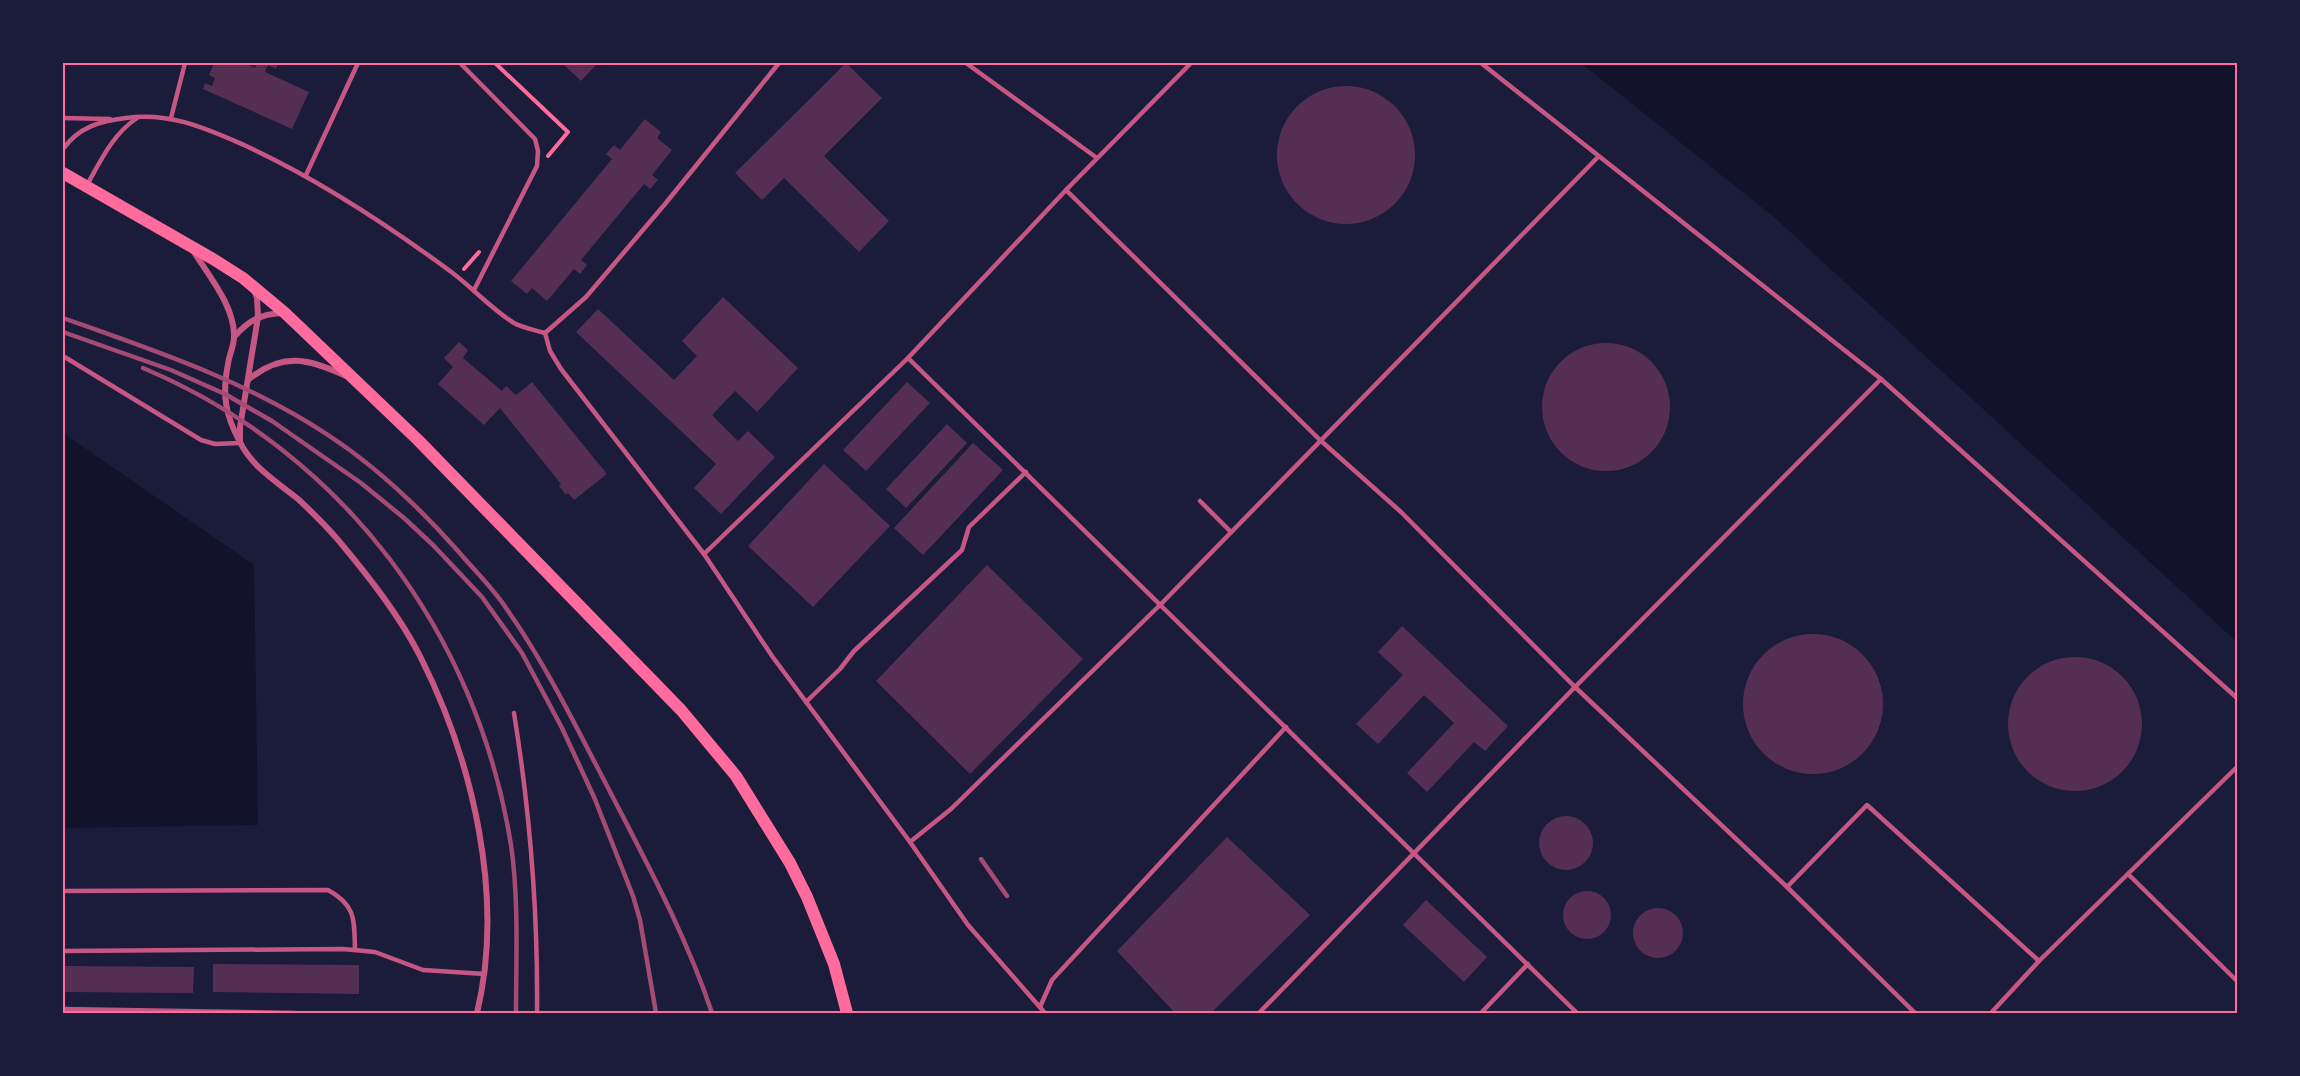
<svg xmlns="http://www.w3.org/2000/svg" width="2300" height="1076" font-family="'Varela Round',sans-serif">
	<rect width="100%" height="100%" fill="#1b1b3a"/>
	<g fill="#12122b">
		<path d="M1581,63H2237V642L1774,217Z"/>
		<path d="M63,433L254,565L258,825L63,828Z"/>
	</g>
	<g fill="#542f53">
		<path d="M214,63H245L255,68L257,63H278L276,69L268,65L265,72L309,92L292,129L203,89L205,83L212,86L215,78L209,75Z"/>
		<path d="M562,63H598L581,81Z"/>
		<path d="M846,63L882,98L824,156L889,221L859,252L784,178L762,200L735,173Z"/>
		<circle cx="1346" cy="155" r="69"/>
		<path d="M645,119L661,132L657,138L672,150L652,175L658,180L650,189L644,184L581,260L587,265L580,274L574,269L547,301L532,288L527,294L511,281L612,159L606,154L614,145L620,150Z"/>
		<path d="M723,297L798,368L757,412L735,391L712,415L738,441L748,431L775,457L721,514L694,488L716,464L576,332L598,309L674,380L697,356L682,341Z"/>
		<path d="M459,342L468,350L463,358L502,391L506,386L516,395L532,382L607,474L574,500L568,493L566,495L559,486L561,484L500,408L484,425L438,384L453,367L444,358Z"/>
		<circle cx="1606" cy="407" r="64"/>
		<path d="M907,382L930,403L866,471L843,450Z"/>
		<path d="M947,424L967,443L906,508L886,489Z"/>
		<path d="M973,443L1003,470L923,555L894,528Z"/>
		<path d="M824,464L890,526L813,607L748,546Z"/>
		<path d="M987,565L1083,659L970,774L876,681Z"/>
		<path d="M1402,626L1508,726L1485,751L1474,742L1427,792L1407,773L1454,723L1424,695L1378,744L1356,724L1403,675L1378,652Z"/>
		<circle cx="1813" cy="704" r="70"/>
		<circle cx="2075" cy="724" r="67"/>
		<circle cx="1566" cy="843" r="27"/>
		<path d="M1227,837L1310,915L1211,1013H1175L1117,951Z"/>
		<circle cx="1587" cy="915" r="24"/>
		<path d="M1426,900L1487,957L1464,982L1403,925Z"/>
		<circle cx="1658" cy="933" r="25"/>
		<path d="M213,964L359,965V994L213,992Z"/>
		<path d="M63,966L194,967L193,993L63,992Z"/>
	</g>
	<g fill="none" stroke-linecap="round" stroke-linejoin="round">
		<g stroke="#ff6b9d" stroke-width="4">
			<path d="M495,63L568,132L548,156"/>
			<path d="M464,269L479,252"/>
		</g>
		<g stroke="#c65784" stroke-width="4.5">
			<path d="M460,63L535,139L538,151L537,166L474,290"/>
			<path d="M966,63L1097,158"/>
			<path d="M1481,63L1881,379L2237,698"/>
			<path d="M63,118L110,119"/>
			<path d="M171,118L185,63"/>
			<path d="M63,149C79,127 100,121 126,118C170,112 205,128 244,145C318,179 385,223 450,271C472,287 491,309 514,323C523,328 535,330 545,333L550,351L561,369L704,554L772,656L910,842L968,925L1045,1013"/>
			<path d="M306,175L358,63"/>
			<path d="M87,185C101,160 113,134 137,118"/>
			<path d="M1066,190L1320,440L1401,512L1575,687L1787,887L1915,1013"/>
			<path d="M545,333L586,297L665,204L779,63"/>
			<path d="M63,356L201,440L215,444L240,443"/>
			<path d="M908,358L1577,1013"/>
			<path d="M1200,501L1230,531"/>
			<path d="M704,554L908,358L1066,190L1191,63"/>
			<path d="M806,702L840,669L854,651L962,550L969,527L1026,472"/>
			<path d="M514,713C530,812 538,913 537,1013"/>
			<path d="M910,842L951,809L1161,604L1598,157"/>
			<path d="M2128,874L2237,981"/>
			<path d="M1787,887L1867,805L2039,961"/>
			<path d="M63,891L328,890C357,906 354,921 355,950"/>
			<path d="M63,951L343,949L375,952L423,970L485,974"/>
			<path d="M1040,1007L1052,980L1286,727"/>
			<path d="M63,1009L295,1013"/>
			<path d="M1259,1013L1575,687L1881,379"/>
			<path d="M1481,1013L1528,964"/>
			<path d="M1991,1013L2039,961L2237,767"/>
		</g>
		<g stroke="#c65784" stroke-width="6">
			<path d="M194,252C209,276 235,307 234,337C234,346 229,355 228,364C222,394 225,415 240,442C252,467 277,482 298,499C312,512 327,527 339,541C369,577 399,615 420,656C473,761 505,897 477,1013"/>
			<path d="M234,337C248,321 260,314 282,313"/>
			<path d="M248,380C283,351 309,359 346,376"/>
			<path d="M240,440V427L258,317L257,298L254,290"/>
		</g>
		<path stroke="#ff6b9d" stroke-width="12" d="M63,173L213,259L243,278L285,313L418,440L681,710L736,776L790,863L807,897L834,964L847,1013"/>
		<g stroke="#a44b75" stroke-width="4.5">
			<path d="M63,318C153,350 247,381 328,435C377,467 419,507 458,551C474,570 492,587 506,608C545,663 574,723 605,782C644,858 685,932 712,1013"/>
			<path d="M63,332L171,370L225,394L272,421L361,483L404,518L433,545L482,597L522,653L562,728L594,797L633,896L640,920L656,1013"/>
			<path d="M143,368C343,452 477,633 511,845C519,900 516,958 516,1013"/>
			<path d="M981,859L1007,896"/>
		</g>
	</g>
	<rect width="2300" height="1076" fill="none" stroke="#1b1b3a" stroke-width="129"/>
	<rect x="64" y="64" width="2172" height="948" fill="none" stroke="#ff6b9d" stroke-width="2"/>
</svg>
